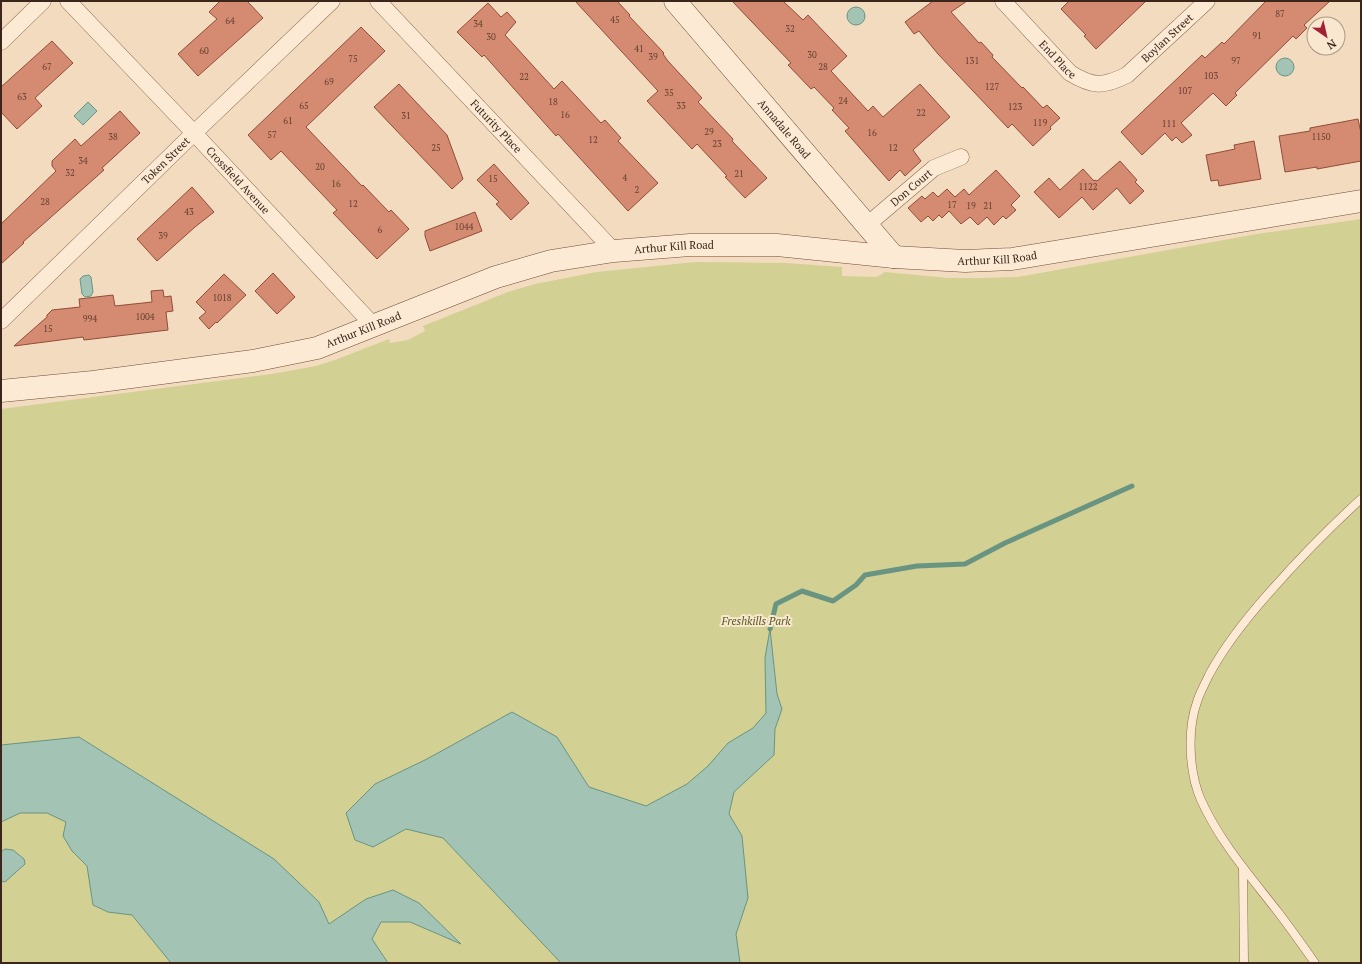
<svg xmlns="http://www.w3.org/2000/svg" width="1362" height="964" font-family="'PT Serif',serif">
	<rect width="100%" height="100%" fill="#f3dbc0"/>
	<path fill="#d2d092" d="M1361,219V963H1V409L272,374L316,366L335,360L389,339L390,343L408,340L425,331L423,326L508,292L535,284L597,272L695,262L786,263L842,267V276L877,277L885,272L948,278H980L1018,277L1257,234Z"/>
	<g fill="#a3c4b5" stroke="#699482">
		<circle cx="856" cy="16" r="9"/>
		<circle cx="1285" cy="67" r="9"/>
		<path d="M88,102L97,111L83,125L74,116Z"/>
		<path d="M89,275L91,277L93,292L91,296L85,297L82,294L80,279L83,276Z"/>
		<path d="M770,629L777,694L782,709L775,729L774,755L734,792L729,814L742,836L748,898L736,934L740,963H561L443,838L406,829L373,847L355,840L346,813L375,784L427,759L512,712L557,737L589,787L646,806L687,784L708,766L728,743L753,728L766,713L765,658Z"/>
		<path d="M79,737L274,859L319,902L329,924L366,899L393,890L419,903L461,944L410,922H381L372,939L388,963H171L132,915L108,912L93,905L87,866L72,851L63,836L66,822L47,813H20L1,822V745Z"/>
		<path d="M5,849L13,850L24,859L25,864L5,882L1,881V852Z"/>
	</g>
	<g fill="none" stroke-linecap="round" stroke-linejoin="round">
		<path stroke="#699482" stroke-width="5" d="M770,629L776,604L802,591L833,601L856,585L865,575L917,566L965,564L1005,543L1132,486"/>
	</g>
	<g fill="#d58b71" stroke="#904d38">
		<path d="M220,1H247L263,18L198,76L178,54L217,19L209,12Z"/>
		<path d="M575,1H617L630,15L629,16L664,53L663,54L668,61L702,98L698,102L733,139L732,141L767,178L745,198L725,177L727,176L697,144L692,149L647,101L658,91Z"/>
		<path d="M732,1H783L803,20L808,15L847,56L831,71L868,111L873,106L883,117L920,84L950,117L913,150L921,161L905,176L900,170L889,181L845,131L849,128L832,110L834,108L814,87L811,89L788,65L791,63Z"/>
		<path d="M933,1H967L951,12L979,43L981,42L993,55L992,57L1022,88L1023,87L1043,108L1047,105L1060,118L1050,127L1051,129L1033,146L1012,124L1008,128L938,54L919,31L914,34L905,22Z"/>
		<path d="M1069,1H1146L1096,49L1084,36L1086,35L1061,9Z"/>
		<path d="M1266,1H1330L1304,25L1307,28L1296,39L1293,36L1235,93L1237,95L1226,106L1213,93L1181,123L1192,135L1182,143L1176,137L1172,141L1165,133L1142,155L1121,132L1202,55L1205,58L1222,42L1224,44Z"/>
		<path d="M488,3L501,17L507,12L516,22L505,35L554,89L562,81L601,123L605,120L621,138L618,141L658,183L628,211L558,134L556,136L484,55L482,57L457,32Z"/>
		<path d="M361,27L385,51L306,127L362,186L363,185L389,212L391,210L409,229L377,259L333,213L337,210L281,151L271,160L248,135Z"/>
		<path d="M52,41L73,63L35,98L42,106L17,129L1,112V87Z"/>
		<path d="M399,84L447,135L463,179L452,189L374,107Z"/>
		<path d="M120,111L140,133L102,168L104,170L23,242L24,243L1,264V224L56,171L52,166V161L75,139L81,146Z"/>
		<path d="M1358,119L1361,133V161L1317,169V167L1285,172L1279,136L1310,131V128Z"/>
		<path d="M1254,141L1261,179L1219,186L1218,180L1211,181L1206,155L1235,149L1234,145Z"/>
		<path d="M1120,161L1137,180L1135,182L1144,191L1130,204L1117,188L1093,210L1082,197L1059,218L1034,192L1049,178L1060,190L1083,169L1094,181L1095,180L1097,181Z"/>
		<path d="M494,164L529,203L511,220L496,204L499,202L477,180Z"/>
		<path d="M996,170L1020,196L1011,205L1016,210L1006,219L1003,216L994,225L987,217L978,225L970,217L961,224L949,211L942,218L939,215L933,221L928,216L921,222L908,208L922,196L925,199L933,192L938,197L947,189L955,197L964,189L969,195Z"/>
		<path d="M192,187L214,212L195,227L157,261L137,239Z"/>
		<path d="M475,212L482,231L430,251L425,236V231Z"/>
		<path d="M273,273L295,297L277,314L255,291Z"/>
		<path d="M224,274L246,295L217,323L216,322L209,329L199,318L206,312L196,302Z"/>
		<path d="M163,290L164,297L171,296L173,311L166,312L168,330L84,340L83,337L14,346L47,317V315L52,310L80,307L79,299L113,295L115,306L152,302L151,291Z"/>
	</g>
	<g fill="none" stroke-linecap="round" stroke-linejoin="round">
		<g stroke="#8e6b55" stroke-width="9">
			<g id="lane">
				<path d="M1243,869L1244,963"/>
				<path d="M1315,963C1303,946 1291,929 1278,912C1250,876 1220,842 1201,800C1189,773 1187,730 1197,702C1200,692 1205,684 1209,675C1225,645 1245,620 1268,594C1297,561 1328,529 1361,499"/>
			</g>
		</g>
		<g stroke="#8e6b55" stroke-width="17">
			<g id="street">
				<path id="s1" d="M68,1L194,133L374,326"/>
				<path id="s2" d="M378,1L614,251"/>
				<path id="s3" d="M1003,1L1070,73C1093,87 1103,87 1127,75L1207,1"/>
				<path d="M1,42L43,1"/>
				<path id="s4" d="M867,225L934,168L961,157"/>
				<path id="s5" d="M1,321L194,133L332,1"/>
			</g>
		</g>
		<g stroke="#704c39" stroke-width="23">
			<g id="secondary">
				<path id="s6" d="M675,1L894,257"/>
				<path id="s7" d="M1,391L93,382L253,361L317,348L496,277L551,261L614,251L690,245H777L894,257L965,261L1012,259L1361,201"/>
			</g>
		</g>
		<use href="#lane" stroke="#fcead4" stroke-width="8"/>
		<use href="#street" stroke="#fcead4" stroke-width="16"/>
		<use href="#secondary" stroke="#fcead4" stroke-width="22"/>
	</g>
	<g text-anchor="middle" dominant-baseline="central" stroke-width="4" stroke-linejoin="round" paint-order="stroke">
		<g font-size="9" fill="#623f31">
			<text x="1280" y="14">87</text>
			<text x="615" y="20">45</text>
			<text x="230" y="21">64</text>
			<text x="478" y="24">34</text>
			<text x="790" y="29">32</text>
			<text x="1257" y="36">91</text>
			<text x="491" y="37">30</text>
			<text x="639" y="49">41</text>
			<text x="204" y="51">60</text>
			<text x="812" y="55">30</text>
			<text x="653" y="57">39</text>
			<text x="353" y="59">75</text>
			<text x="972" y="61">131</text>
			<text x="1236" y="61">97</text>
			<text x="47" y="67">67</text>
			<text x="823" y="67">28</text>
			<text x="1211" y="76">103</text>
			<text x="524" y="77">22</text>
			<text x="329" y="82">69</text>
			<text x="992" y="87">127</text>
			<text x="1185" y="91">107</text>
			<text x="669" y="93">35</text>
			<text x="22" y="97">63</text>
			<text x="843" y="101">24</text>
			<text x="553" y="102">18</text>
			<text x="304" y="106">65</text>
			<text x="681" y="106">33</text>
			<text x="1015" y="107">123</text>
			<text x="921" y="113">22</text>
			<text x="565" y="115">16</text>
			<text x="406" y="116">31</text>
			<text x="288" y="121">61</text>
			<text x="1040" y="123">119</text>
			<text x="1169" y="124">111</text>
			<text x="709" y="132">29</text>
			<text x="872" y="133">16</text>
			<text x="272" y="135">57</text>
			<text x="113" y="137">38</text>
			<text x="1321" y="137">1150</text>
			<text x="593" y="140">12</text>
			<text x="717" y="144">23</text>
			<text x="436" y="148">25</text>
			<text x="893" y="148">12</text>
			<text x="83" y="161">34</text>
			<text x="320" y="167">20</text>
			<text x="70" y="173">32</text>
			<text x="739" y="174">21</text>
			<text x="625" y="178">4</text>
			<text x="493" y="179">15</text>
			<text x="336" y="184">16</text>
			<text x="1088" y="187">1122</text>
			<text x="637" y="190">2</text>
			<text x="45" y="202">28</text>
			<text x="353" y="204">12</text>
			<text x="952" y="205">17</text>
			<text x="971" y="206">19</text>
			<text x="988" y="206">21</text>
			<text x="189" y="212">43</text>
			<text x="464" y="227">1044</text>
			<text x="380" y="230">6</text>
			<text x="163" y="236">39</text>
			<text x="222" y="298">1018</text>
			<text x="145" y="317">1004</text>
			<text x="90" y="319">994</text>
			<text x="48" y="329">15</text>
		</g>
		<g font-size="11" fill="#3c261c" stroke="#f9e7d0">
			<text stroke="none"><textPath href="#s3" startOffset="214">Boylan Street</textPath></text>
			<text stroke="none"><textPath href="#s3" startOffset="80">End Place</textPath></text>
			<text stroke="none"><textPath href="#s2" startOffset="172">Futurity Place</textPath></text>
			<text stroke="none"><textPath href="#s6" startOffset="168">Annadale Road</textPath></text>
			<text stroke="none"><textPath href="#s5" startOffset="230">Token Street</textPath></text>
			<text stroke="none"><textPath href="#s1" startOffset="247">Crossfield Avenue</textPath></text>
			<text stroke="none"><textPath href="#s4" startOffset="58">Don Court</textPath></text>
			<text stroke="none"><textPath href="#s7" startOffset="693">Arthur Kill Road</textPath></text>
			<text stroke="none"><textPath href="#s7" startOffset="1017">Arthur Kill Road</textPath></text>
			<text stroke="none"><textPath href="#s7" startOffset="369">Arthur Kill Road</textPath></text>
		</g>
		<g font-size="11" font-style="italic" fill="#555b20" stroke="#f9e7d0">
			<text x="756" y="621">Freshkills Park</text>
		</g>
	</g>
	<rect width="1362" height="964" fill="none" stroke="#3c261c" stroke-width="4"/>
	<g transform="translate(1326 36) rotate(146)"><circle r="19" fill="#f9e7d0" stroke="#ad9a88"/>
	<path d="M0-3L7 15L0 10L-7 15Z" fill="#a41e34"/>
	<text y="-6" font-size="11" font-weight="bold" text-anchor="middle" fill="#3c261c">N</text>
	</g>
</svg>
